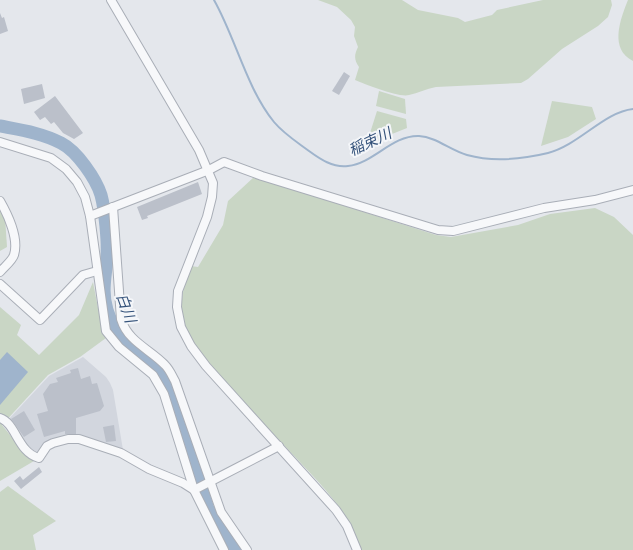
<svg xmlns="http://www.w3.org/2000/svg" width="633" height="550" font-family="'Fira Sans Condensed','Noto Sans JP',sans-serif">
	<rect width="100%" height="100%" fill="#e4e7ec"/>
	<path fill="#d2d6de" d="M83,357L106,377L110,383L113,390L123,450L79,437L35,454L21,440L8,420L49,376Z"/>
	<g fill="#c9d6c5">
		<path d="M318,0H402L418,10L458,18L465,22L492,15L497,10L543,0H611L612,5L608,17L598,26L562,49L528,79L521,83L436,87C426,89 418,93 409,95C399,98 365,84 355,80L359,67C354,60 354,55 358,47L354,36L355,27L351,20L337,7Z"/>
		<path d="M628,0H633V61C609,49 620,20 628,0Z"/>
		<path d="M379,91L405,99L406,114L376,106Z"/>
		<path d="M552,101L592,107L596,119L568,137L541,146Z"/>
		<path d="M377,111L406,119L407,128L392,134L364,152Z"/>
		<path d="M254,177L436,235L451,237L518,225L550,214L595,208L614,217L633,235V550H361C349,512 324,488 297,459C270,430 242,402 217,372C205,357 190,343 184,325C178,304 184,285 191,266L198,267L223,225L228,201Z"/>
		<path d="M0,210L5,217L7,247L0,251Z"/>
		<path d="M93,282L102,329L106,338L80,357L48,375L2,425L22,450L34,461L0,481V307L21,325L17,335L39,355L79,315Z"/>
		<path d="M8,486L56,521L33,535L36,550H0V492Z"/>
	</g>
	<path fill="#9fb4cc" d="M7,352L28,372L0,405V360Z"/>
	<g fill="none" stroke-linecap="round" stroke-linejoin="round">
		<path stroke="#9fb4cc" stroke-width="2" d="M214,0C236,39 246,87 274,122C284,134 297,142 309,151C320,159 333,168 348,166C374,163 392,135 419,136C436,137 450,150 467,155C492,162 523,159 548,153C579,145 604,112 633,109"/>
		<path stroke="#9fb4cc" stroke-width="13" d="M0,126C21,130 42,133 61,143C77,151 96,179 101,195C105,210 108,241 107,256C106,275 101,291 107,310C118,346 147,352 168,380L208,509L236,550"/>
	</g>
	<g fill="#bbc0ca">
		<path d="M0,13L2,18L4,17L8,31L0,34Z"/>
		<path d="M344,72L350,76L339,95L332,91Z"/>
		<path d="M42,84L45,98L24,104L21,89Z"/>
		<path d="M55,96L83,133L74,139L63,133L54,122L51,124L45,117L40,120L34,112Z"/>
		<path d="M198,182L202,194L147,216L148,218L142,220L137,207Z"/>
		<path d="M78,368L81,379L90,376L92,384L97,383L104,406L100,411L76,418V434H65V431L44,437L37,414L48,411L43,394L50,384L58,382L56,378L71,373L70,370Z"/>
		<path d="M24,411L35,430L24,437L11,419Z"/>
		<path d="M114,425L116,441L106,442L103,427Z"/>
		<path d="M39,467L42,472L21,489L14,481L20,476L23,480Z"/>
	</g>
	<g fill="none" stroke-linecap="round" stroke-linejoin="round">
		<g stroke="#a9aeb7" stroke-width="10">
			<g id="minor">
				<path d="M111,0L199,150L213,183L212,197L207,217L178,291L177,307L181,327L191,346L206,366L336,510L347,526L357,550"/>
				<path d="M0,142L51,158L66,169L77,182L85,197L90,216L106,331L119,347L153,375L164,394L194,490L224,550"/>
				<path d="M0,201C8,215 19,239 14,255C12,261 4,267 0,272"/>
				<path d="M113,207L121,319C128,342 150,349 165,365C170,370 172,376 175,381L221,512L247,550"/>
				<path d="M90,216L209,170L224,162L262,176L438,230L453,231L544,208L595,200L633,190"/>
				<path d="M0,284L40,320L83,275L97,271"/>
				<path d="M0,418C16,423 18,453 39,458L47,446L53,443L68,439H79L121,453L149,469L183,483L194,490"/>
				<path d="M194,490L279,446"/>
			</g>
		</g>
		<use href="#minor" stroke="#f7f8fa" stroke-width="8"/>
	</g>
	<g text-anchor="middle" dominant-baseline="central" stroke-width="4" stroke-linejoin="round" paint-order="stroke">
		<g font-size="15" font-style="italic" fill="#34527a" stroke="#f4f6f9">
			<text transform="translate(370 142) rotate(-25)">稲束川</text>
			<text transform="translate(126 308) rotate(70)">白川</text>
		</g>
	</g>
</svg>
